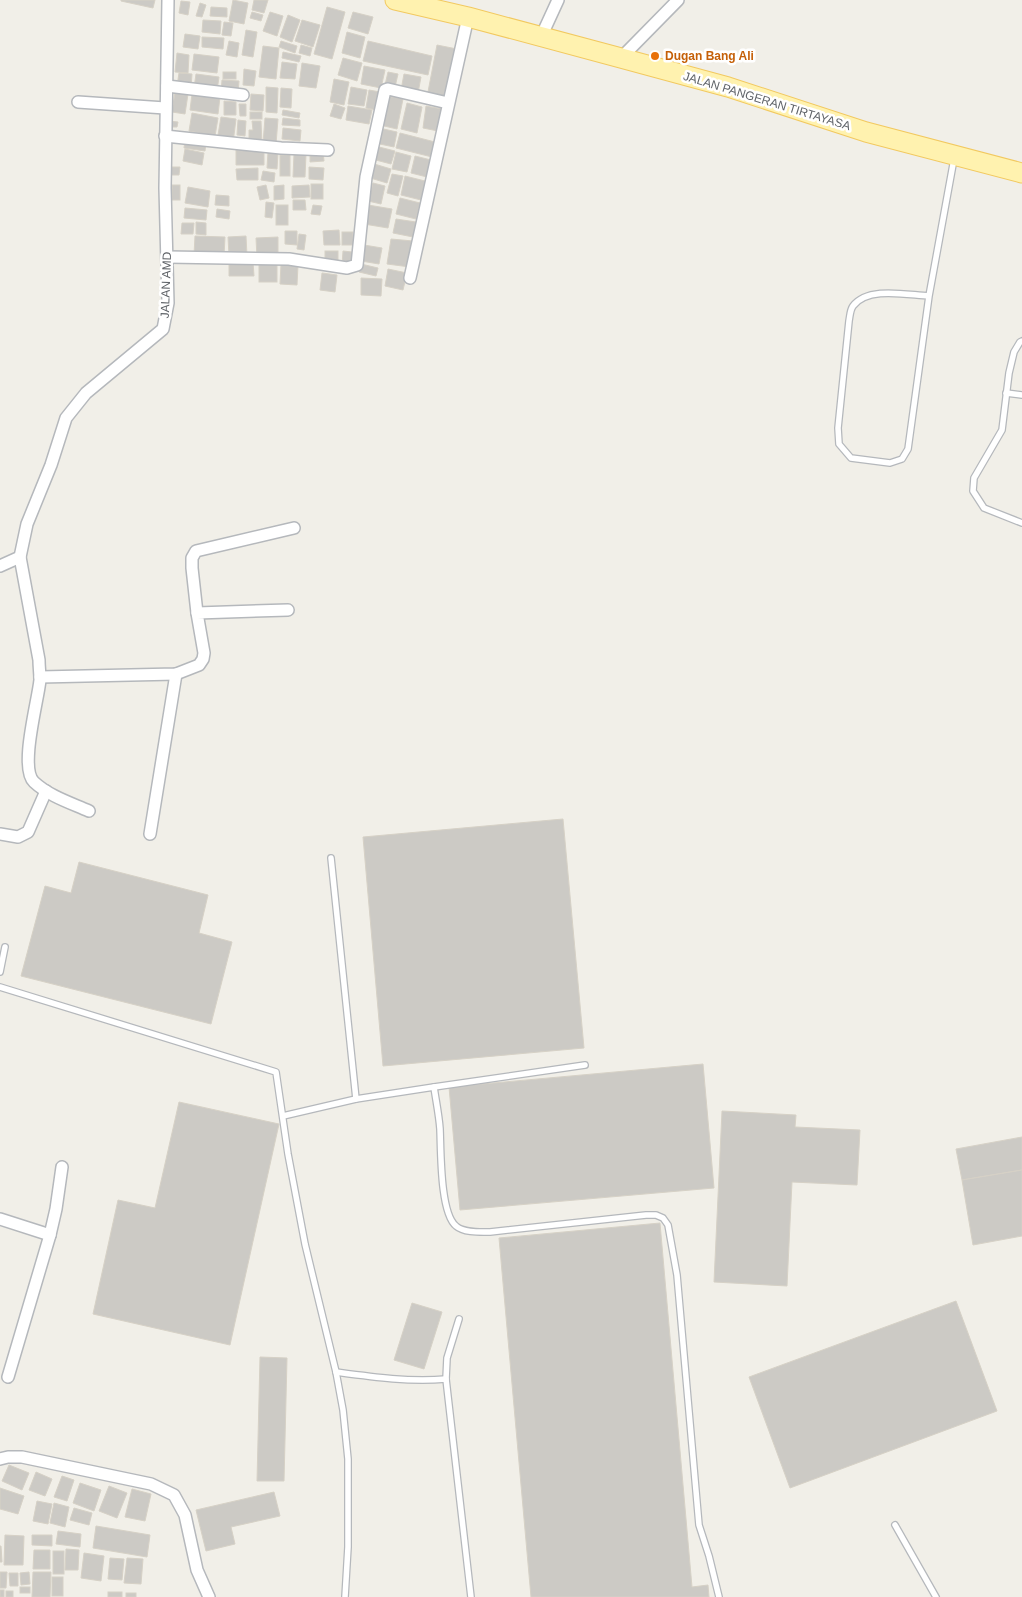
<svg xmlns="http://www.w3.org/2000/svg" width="1022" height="1597" font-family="Arial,sans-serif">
	<rect width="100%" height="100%" fill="#f1efe8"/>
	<g fill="#cccac5" stroke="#d6d1c6">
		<path d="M121,0H155L153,8L121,1Z"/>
		<path d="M233,0L248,3L244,24L229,21Z"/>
		<path d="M254,0H268L264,13L252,10Z"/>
		<path d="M181,1L190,2L188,15L179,13Z"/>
		<path d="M200,3L206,5L202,17L196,16Z"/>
		<path d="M211,7L227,8V17L210,16Z"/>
		<path d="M327,7L345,12L332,59L314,54Z"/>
		<path d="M252,12L263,15L261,21L250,18Z"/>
		<path d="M270,12L283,16L277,36L263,31Z"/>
		<path d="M353,12L373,17L368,34L348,28Z"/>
		<path d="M288,15L300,20L292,42L280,37Z"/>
		<path d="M203,20L221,21L220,34L202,32Z"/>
		<path d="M302,20L320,25L313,47L295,41Z"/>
		<path d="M224,22L233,23L231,36L222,35Z"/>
		<path d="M246,30L257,32L253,57L242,55Z"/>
		<path d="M347,32L365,37L360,58L342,53Z"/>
		<path d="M185,34L200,36L198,49L183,47Z"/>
		<path d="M202,37L224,38L223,49L202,47Z"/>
		<path d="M229,41L239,43L237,57L226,55Z"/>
		<path d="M281,41L297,46L295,53L279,47Z"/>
		<path d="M368,41L432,56L428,75L363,61Z"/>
		<path d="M301,45L312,48L310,56L299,53Z"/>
		<path d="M437,45L457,49L447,101L427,97Z"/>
		<path d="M263,46L279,48L276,79L259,77Z"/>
		<path d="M283,52L301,56L299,62L282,58Z"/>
		<path d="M177,53L189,55L188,73L175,72Z"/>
		<path d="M194,54L219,57L217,73L192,70Z"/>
		<path d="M343,58L362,63L357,81L338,75Z"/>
		<path d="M282,62L297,64L295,79L280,78Z"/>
		<path d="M302,63L320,66L316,88L299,86Z"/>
		<path d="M364,66L385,70L381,88L361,84Z"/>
		<path d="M244,69L256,71L254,86L243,85Z"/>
		<rect x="223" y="72" width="13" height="7"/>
		<path d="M388,72L398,74L395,87L385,85Z"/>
		<path d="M179,73L192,74L191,88L177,86Z"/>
		<path d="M196,74L219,77L217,91L194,88Z"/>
		<path d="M404,74L421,77L418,93L401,90Z"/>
		<path d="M334,79L349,82L344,105L330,102Z"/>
		<path d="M222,80L239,81L238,93L221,92Z"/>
		<path d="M266,87L278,88L277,113L266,112Z"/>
		<path d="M351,87L367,90L364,106L348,104Z"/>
		<path d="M281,88L292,89L291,108L280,107Z"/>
		<path d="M369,90L380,92L377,110L366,108Z"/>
		<path d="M175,92L188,94L185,114L172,112Z"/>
		<path d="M192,94L220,97L218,114L190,110Z"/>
		<path d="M251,94L264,95L263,111L250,110Z"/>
		<path d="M386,96L403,99L397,129L380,125Z"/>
		<path d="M224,101L236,102V115H224Z"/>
		<path d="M407,103L422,107L417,133L401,129Z"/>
		<path d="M239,104H246V116H240Z"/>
		<path d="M334,104L345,108L341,119L330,116Z"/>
		<path d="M348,106L372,110L369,124L346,120Z"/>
		<path d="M426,106L442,109L438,131L423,128Z"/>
		<path d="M283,110L300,113L299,118L282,115Z"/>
		<rect x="250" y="112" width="12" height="7"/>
		<path d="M192,113L218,118L215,136L189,131Z"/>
		<path d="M221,117L236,119L233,143L217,141Z"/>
		<path d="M265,118L278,119L276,144L263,143Z"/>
		<path d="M283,118L300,120V126L282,125Z"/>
		<path d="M238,120L246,121L245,136L237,135Z"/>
		<path d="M169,121L178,122L177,127H169Z"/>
		<path d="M252,121H261L262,144H249V130H253Z"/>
		<path d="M283,128L301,130L300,141L282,139Z"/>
		<path d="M379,128L397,132L394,147L375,143Z"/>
		<path d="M400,133L435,142L432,157L396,148Z"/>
		<path d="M185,140L206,143L205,151L184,148Z"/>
		<path d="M375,146L395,151L391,164L372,159Z"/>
		<path d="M185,149L204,153L202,165L183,161Z"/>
		<path d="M264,149V165H236V150Z"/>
		<path d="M323,151L324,161L310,162V152Z"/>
		<path d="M268,152L278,153L277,169L267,168Z"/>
		<path d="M396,152L411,156L407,172L392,169Z"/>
		<path d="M294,154H306L305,177H293Z"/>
		<rect x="280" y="155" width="10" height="21"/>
		<path d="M415,156L431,160L427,177L411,173Z"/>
		<path d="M371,163L391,169L387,183L367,177Z"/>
		<path d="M171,167H180L179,175H170Z"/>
		<path d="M309,167L324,168L323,180L309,179Z"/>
		<path d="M258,168V180H237L236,169Z"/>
		<path d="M263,171L275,173L274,182L261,180Z"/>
		<path d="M392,174L403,176L398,196L387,193Z"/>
		<path d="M405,176L425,181L421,200L401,195Z"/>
		<path d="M373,183L385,186L381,204L368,201Z"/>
		<rect x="311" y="184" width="12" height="15"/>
		<rect x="172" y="185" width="8" height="15"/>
		<path d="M266,185L269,198L260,200L257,187Z"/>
		<path d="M284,185V199L274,200V186Z"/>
		<path d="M309,185L310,197L292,198V186Z"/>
		<path d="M188,187L210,191L208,207L185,203Z"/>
		<path d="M216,195L229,196V206L215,205Z"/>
		<path d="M400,198L420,203L416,219L396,214Z"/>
		<path d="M293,200H305L306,210H293Z"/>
		<path d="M266,202L274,203L272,218L265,217Z"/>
		<rect x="276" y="205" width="12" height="20"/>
		<path d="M313,205L322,206L320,215L311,214Z"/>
		<path d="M368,205L392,209L388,228L364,224Z"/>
		<path d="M185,208L207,210L206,220L184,218Z"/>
		<path d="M217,209L230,211L229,219L216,217Z"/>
		<path d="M396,219L416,222L413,237L393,233Z"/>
		<path d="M196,222L206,223V235L196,234Z"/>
		<path d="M182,223H194L193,234H181Z"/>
		<path d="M339,230L340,245H324L323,231Z"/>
		<path d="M285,231H297V245L285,244Z"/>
		<rect x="342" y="232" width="11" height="13"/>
		<path d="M299,234L306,235L304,250L297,249Z"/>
		<path d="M195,236L225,237L224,256L194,255Z"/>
		<path d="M246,236L247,256H229L228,237Z"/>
		<path d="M278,237V257L257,258L256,238Z"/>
		<path d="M391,239L413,241L410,267L387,264Z"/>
		<path d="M364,245L382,248L379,264L361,261Z"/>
		<rect x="325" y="251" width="13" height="9"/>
		<path d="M343,251L352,252L351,266L342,265Z"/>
		<path d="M229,262H253L254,276H229Z"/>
		<rect x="259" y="262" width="18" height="20"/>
		<path d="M281,264L298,265L297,285L280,284Z"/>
		<path d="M361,264L378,268L376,276L359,272Z"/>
		<path d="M388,269L407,273L403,290L385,286Z"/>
		<path d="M322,273L337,275L335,292L320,290Z"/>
		<path d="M361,278L382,279L381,296L361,295Z"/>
		<path d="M563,819L584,1048L383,1066L363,837Z"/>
		<path d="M79,862L208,895L199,933L232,942L211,1024L21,976L45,886L71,893Z"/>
		<path d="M703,1064L714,1188L460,1210L449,1087Z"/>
		<path d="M179,1102L279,1124L230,1345L93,1314L118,1200L155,1208Z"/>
		<path d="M722,1111L796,1115L795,1127L860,1130L857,1185L792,1182L787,1286L714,1282Z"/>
		<path d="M1022,1137V1170L962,1180L956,1149Z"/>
		<path d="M1022,1170V1236L973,1245L962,1180Z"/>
		<path d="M660,1223L692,1587L708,1585L709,1597H531L499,1238Z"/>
		<path d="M956,1301L997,1411L790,1488L749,1377Z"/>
		<path d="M412,1303L442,1312L424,1369L394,1360Z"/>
		<path d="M260,1357L287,1358L284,1481H257Z"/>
		<path d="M9,1465L29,1473L22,1490L2,1481Z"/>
		<path d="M36,1472L52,1479L45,1496L29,1490Z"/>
		<path d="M62,1476L74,1480L67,1501L54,1497Z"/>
		<path d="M80,1483L101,1490L94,1511L73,1503Z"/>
		<path d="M109,1486L127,1493L117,1518L99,1511Z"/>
		<path d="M0,1488L24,1496L18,1514L0,1509Z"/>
		<path d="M132,1489L151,1494L145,1521L125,1517Z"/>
		<path d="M274,1492L280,1516L231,1527L235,1544L206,1551L196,1510Z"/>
		<path d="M37,1501L52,1504L48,1524L33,1521Z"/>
		<path d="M54,1503L69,1507L65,1527L50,1523Z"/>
		<path d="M74,1508L92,1513L89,1525L70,1520Z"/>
		<path d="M96,1526L150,1535L147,1557L93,1548Z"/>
		<path d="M58,1531L81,1534L80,1547L56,1544Z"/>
		<path d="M5,1535L24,1536L23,1565H4Z"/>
		<path d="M32,1535H52V1546L32,1545Z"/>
		<path d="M0,1546H1L2,1562H0Z"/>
		<path d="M66,1549L79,1550L78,1570H65Z"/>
		<path d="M34,1550H50V1569H33Z"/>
		<rect x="53" y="1551" width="11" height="23"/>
		<path d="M84,1553L104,1556L101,1581L81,1578Z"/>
		<path d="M110,1558L124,1559L122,1580L108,1579Z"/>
		<path d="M127,1558L143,1559L141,1584L124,1583Z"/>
		<path d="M0,1572H7L6,1588H0Z"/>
		<path d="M29,1572L30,1584L21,1585L20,1573Z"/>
		<path d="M33,1572H51L50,1597H32Z"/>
		<path d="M9,1573H18V1586H10Z"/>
		<rect x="52" y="1577" width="11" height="19"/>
		<rect x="20" y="1587" width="10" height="6"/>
		<rect x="0" y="1590" width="4" height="7"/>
		<rect x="6" y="1591" width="7" height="6"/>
		<rect x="108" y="1592" width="14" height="5"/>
		<rect x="126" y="1593" width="10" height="4"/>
	</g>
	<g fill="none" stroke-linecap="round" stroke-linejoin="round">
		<g stroke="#b5b8bc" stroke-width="8">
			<g id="service">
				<path d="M929,296C907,295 868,286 853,306C850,310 850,316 849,321L838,428L839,444L851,458L890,463L902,459L908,449L929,296L954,159"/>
				<path d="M1022,341L1020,342L1014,352L1009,373L1002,430L974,478L973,491L984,508L1022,523"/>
				<path d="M1006,393L1022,395"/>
				<path d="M331,858L356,1099"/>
				<path d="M0,972L5,947"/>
				<path d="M0,987L276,1072L288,1154L305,1244L336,1372L343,1410L348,1459V1547L345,1597"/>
				<path d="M434,1087L585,1065"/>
				<path d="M283,1116L356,1099L434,1087C436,1101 439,1115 440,1129C441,1151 440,1213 456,1226C464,1233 480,1232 490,1232L646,1215H656L663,1218L668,1225L677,1275L699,1525L709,1556L719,1597"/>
				<path d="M336,1372C373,1377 408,1382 446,1379L471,1597"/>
				<path d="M446,1379L447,1358L459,1319"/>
				<path d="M895,1525L936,1597"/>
			</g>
		</g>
		<g stroke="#b5b8bc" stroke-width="14">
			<g id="minor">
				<path d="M541,37L558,0"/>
				<path d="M621,58L678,0"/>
				<path d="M167,86L243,95"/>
				<path d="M78,102L165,108"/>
				<path d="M165,136L281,148L328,150"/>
				<path d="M168,257L289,259L347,268L357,265L366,177L385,90L388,89L448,103"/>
				<path d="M410,278L468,17"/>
				<path d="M20,557L39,660C39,667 40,673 40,680C38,701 19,768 34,782C49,796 71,803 89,811"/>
				<path d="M0,566L20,557L27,524L51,465L66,418L86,393L163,329L168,303L165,188L168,0"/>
				<path d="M197,613L192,568V558L196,551L294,528"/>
				<path d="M40,677L176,674L199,665L203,659L204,653L197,613L288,610"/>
				<path d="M0,834L18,837L28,832L46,791"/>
				<path d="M150,834L176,674"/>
				<path d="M0,1219L50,1235L56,1209L62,1167"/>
				<path d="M8,1377L50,1235"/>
				<path d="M0,1459L8,1457H22L151,1484L174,1495L185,1515L197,1570L209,1597"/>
			</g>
		</g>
		<g stroke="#f2c960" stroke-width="21">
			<path id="primary" d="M395,0L468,17L621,58L728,87L866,132L1022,173"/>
		</g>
		<use href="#service" stroke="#fff" stroke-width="5.5"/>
		<use href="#minor" stroke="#fff" stroke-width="11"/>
		<use href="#primary" stroke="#fff2af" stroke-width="19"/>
	</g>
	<circle fill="#e8710a" stroke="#fff" stroke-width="2" cx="655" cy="56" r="5"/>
	<g text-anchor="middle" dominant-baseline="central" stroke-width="5" stroke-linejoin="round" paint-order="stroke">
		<g font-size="12" font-weight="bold" fill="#c56008" stroke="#fff" text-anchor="start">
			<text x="665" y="56">Dugan Bang Ali</text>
		</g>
		<g font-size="12" fill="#5f6368" stroke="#fff">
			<text transform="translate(767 101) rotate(17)">JALAN PANGERAN TIRTAYASA</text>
			<text transform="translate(166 285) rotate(-88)">JALAN AMD</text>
		</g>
	</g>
</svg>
